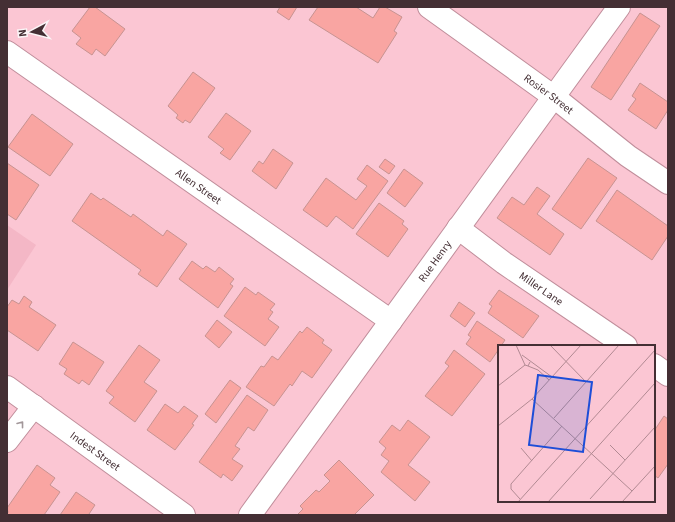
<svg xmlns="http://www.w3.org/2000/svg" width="675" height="522" font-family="'Source Sans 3',sans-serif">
	<rect width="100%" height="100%" fill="#fbc6d3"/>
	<path fill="#f4b7c6" d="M7,225L36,245L7,290Z"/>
	<g fill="#f9a5a2" stroke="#c79391">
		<path d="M90,7H95L125,29L105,56L96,49L92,55L76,44L81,38L72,31Z"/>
		<path d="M280,7H297L289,20L277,12Z"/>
		<path d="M318,7H356L373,18L380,7H385L402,17L394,31L397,33L378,63L309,20Z"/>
		<path d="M640,13L660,26L611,100L591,87Z"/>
		<path d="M193,72L215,88L190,123L185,120L183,123L176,118L178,115L168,106Z"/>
		<path d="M640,83L668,102V110L656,129L628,110L636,99L632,96Z"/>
		<path d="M226,113L251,131L230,160L220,153L224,149L208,137Z"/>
		<path d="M32,114L73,144L50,176L8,147Z"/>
		<path d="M273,149L293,163L276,189L252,171L259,161L263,164Z"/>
		<path d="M588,158L617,178L581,229L552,209Z"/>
		<path d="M385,159L395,166L389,174L379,167Z"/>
		<path d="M7,163L39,185L16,220L7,214Z"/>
		<path d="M367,165L388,181L353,229L336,216L327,227L303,210L326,178L356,200L367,186L357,179Z"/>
		<path d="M404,169L423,183L405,207L387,193Z"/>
		<path d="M537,187L550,196L537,214L564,234L550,255L497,218L512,197L524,205Z"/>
		<path d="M617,190L668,226V236L652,260L596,221Z"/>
		<path d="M91,193L101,200L103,198L131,217L133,214L163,236L167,230L187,244L157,287L138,274L141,270L72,221Z"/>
		<path d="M379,203L404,221L402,224L408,229L388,257L356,234Z"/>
		<path d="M192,261L203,269L206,266L215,272L219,267L234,279L230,284L233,286L218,308L179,279Z"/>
		<path d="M245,287L256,295L258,292L275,304L270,310L273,312L268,319L279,327L265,346L224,316Z"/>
		<path d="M499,290L539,316L523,338L488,313L492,306L489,304Z"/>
		<path d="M24,296L32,302L29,307L56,325L38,351L7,330V307L12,300L19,304Z"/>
		<path d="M459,302L475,313L465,327L450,316Z"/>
		<path d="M217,320L232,332L219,348L205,336Z"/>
		<path d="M477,321L505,340L501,346H499V349L490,362L466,344L471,337L468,335Z"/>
		<path d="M307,327L324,340L322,343L332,350L312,378L302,371L292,386L290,384L274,406L246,387L261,366L264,367L272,356L278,360L300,331L302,333Z"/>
		<path d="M73,342L104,362L89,385L82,380L79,384L64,374L67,369L59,364Z"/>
		<path d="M139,345L160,360L144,382L157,391L135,422L109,403L114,397L106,391Z"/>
		<path d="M454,350L485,374L452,416L425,396L449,366L445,363Z"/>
		<path d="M230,380L241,388L216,423L205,414Z"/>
		<path d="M247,395L268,410L254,431L248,427L235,446L240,449L232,459L243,466L232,481L223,474L221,478L199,462Z"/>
		<path d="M165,404L178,413L184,406L198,416L192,424L194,425L175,450L147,430Z"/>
		<path d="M664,416L668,419V464L658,478L654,475V431Z"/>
		<path d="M408,420L430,437L408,465L430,482L415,501L381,472L389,461L381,455L386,448L379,442L392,425L400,431Z"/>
		<path d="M339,460L374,495L354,515H297L303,509L300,506L316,490L319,492L330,481L324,475Z"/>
		<path d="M37,465L55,478L50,485L60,492L44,515H7L8,512L7,508Z"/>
		<path d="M76,492L95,505L89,514L91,515H60Z"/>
	</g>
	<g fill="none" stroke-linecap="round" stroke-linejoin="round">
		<g stroke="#c08e9b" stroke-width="24">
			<g id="street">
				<path id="s1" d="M429,7L554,97L628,156L668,183"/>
				<path id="s2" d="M7,52L391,321"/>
				<path id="s3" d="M458,228L504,263L626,346"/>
				<path d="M654,365L668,375"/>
				<path id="s4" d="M7,387L184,515"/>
				<path d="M7,441L34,406"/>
				<path id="s5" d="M250,515L619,7"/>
			</g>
		</g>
		<use href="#street" stroke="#fff" stroke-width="22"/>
	</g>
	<defs><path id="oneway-chevron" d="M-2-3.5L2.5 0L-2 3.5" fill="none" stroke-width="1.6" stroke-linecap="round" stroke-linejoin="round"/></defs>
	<use stroke="#a2979a" href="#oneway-chevron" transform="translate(21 424) rotate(-52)"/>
	<g text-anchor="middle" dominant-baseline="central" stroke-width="3" stroke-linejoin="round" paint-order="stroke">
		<g font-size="11" fill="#442f34" stroke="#fbf5f7">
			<text stroke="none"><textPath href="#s1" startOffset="148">Rosier Street</textPath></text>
			<text stroke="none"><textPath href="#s2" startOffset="234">Allen Street</textPath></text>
			<text stroke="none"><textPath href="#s5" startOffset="314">Rue Henry</textPath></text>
			<text stroke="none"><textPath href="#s3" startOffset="103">Miller Lane</textPath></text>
			<text stroke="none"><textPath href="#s4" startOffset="109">Indest Street</textPath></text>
		</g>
	</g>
	<g transform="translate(498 345)">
		<rect width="157" height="157" fill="#fbc6d3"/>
		<path fill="none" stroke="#b28a93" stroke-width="1" d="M18,0L27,20M52,0L88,37M24,10L54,32M30,21L40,25L51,35M0,41L27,20L30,21L32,17M34,54L134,146M56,73L121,0M0,81L34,54L83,0M112,100L127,115M23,103L34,116M22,154L13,144V139L64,81M92,154L157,82M20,157L157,5M50,157L157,38M124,157L157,121"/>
		<path fill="#1d4ed8" fill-opacity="0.15" stroke="#1d4ed8" stroke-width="2" d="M40,30L94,37L85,107L31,100Z"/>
		<rect width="157" height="157" fill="none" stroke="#442f34" stroke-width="2"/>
	</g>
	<rect width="675" height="522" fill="none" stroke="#442f34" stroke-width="16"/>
	<g transform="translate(32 32) rotate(263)" stroke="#fbf5f7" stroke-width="3" paint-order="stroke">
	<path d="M0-3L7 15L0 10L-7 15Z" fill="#442f34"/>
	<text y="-6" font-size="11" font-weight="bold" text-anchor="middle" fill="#442f34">N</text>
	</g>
</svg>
